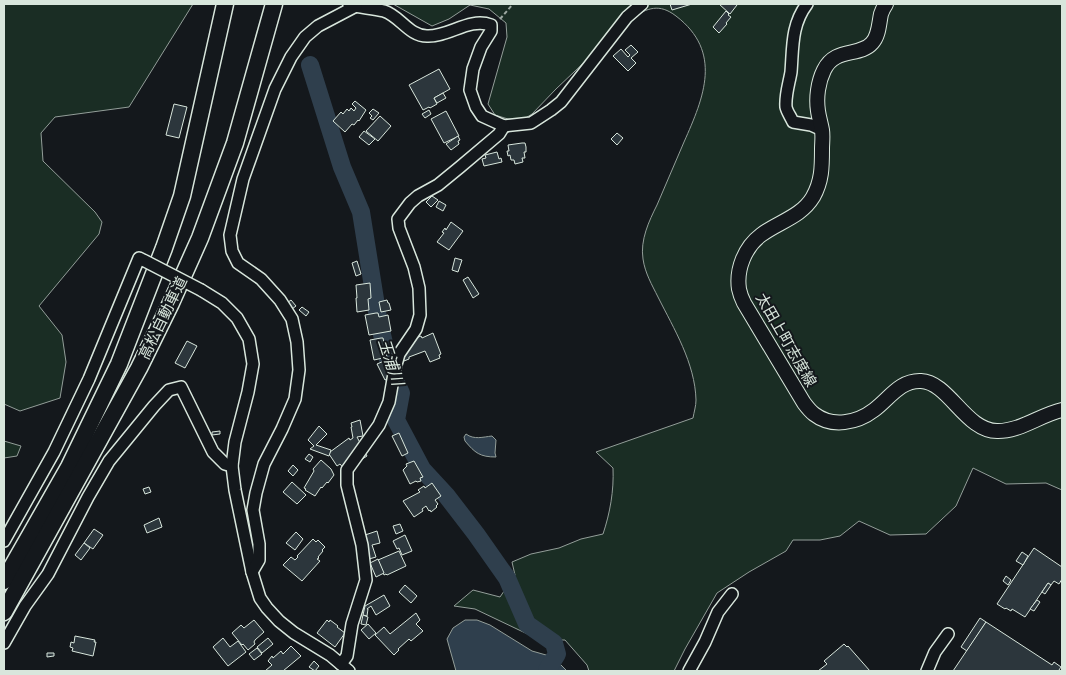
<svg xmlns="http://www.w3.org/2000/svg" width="1066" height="675" font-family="Roboto,'Noto Sans JP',sans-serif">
	<rect width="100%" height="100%" fill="#14181c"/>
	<g fill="#1a2d24" stroke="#939e99">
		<path d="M4,4H193L129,107L55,117L41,133L43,161L95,212L102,222L99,234L39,306L62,335L66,362L60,398L20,411L4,404Z"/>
		<path d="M393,4H1062V490L1046,483L1006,484L973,468L956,506L926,534L890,535L859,521L840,536L820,540H793L786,551L749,572L717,593L685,649L674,671H589L587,665L565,640H540L475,609L454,606L473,590L500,597L515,575L512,562L531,554L559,548L581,539L603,534C610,513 614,491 613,468L596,452L693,418C694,412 696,406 696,400C695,363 674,329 658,297C652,285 645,273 643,259C640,240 649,221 657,205C666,184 675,163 684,142C704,97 723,52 676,16C659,3 648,8 631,18L556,89L532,114L524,119H508L495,115L488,104L507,37L506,23L489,9L470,5L449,19L432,26Z"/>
		<path d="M4,441L21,446L17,456L4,458Z"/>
	</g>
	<g fill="#2f3f4d" stroke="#939e99">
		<path d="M466,434C474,440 483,437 492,436L496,440L495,453L496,457C480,457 475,453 465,441L464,437Z"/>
		<path d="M465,620H477L490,625L532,651L546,655L557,654L558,662L567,671H456L447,639L453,628Z"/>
	</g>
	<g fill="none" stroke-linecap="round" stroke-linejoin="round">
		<path stroke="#2f3f4d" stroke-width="18" d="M310,65L342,167L361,212L378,318L391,372L401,393L396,420L422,469L446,495L476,534L507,578L527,624L554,643L557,654L547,670V671"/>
	</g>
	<g fill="#2c363c" stroke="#d8e6dc">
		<path d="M670,4H692L672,10Z"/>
		<path d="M719,4H735L737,5L730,14Z"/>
		<path d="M726,11L729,14L728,15L731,17L726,23L727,24L719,33L713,27Z"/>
		<path d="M631,45L638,52L631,58L636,63L628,71L613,56L621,49L628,57L630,55L625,50Z"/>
		<path d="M439,69L450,89L434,98L437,104L430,108L429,107L423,110L409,85Z"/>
		<path d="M443,93L446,98L437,103L434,98Z"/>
		<path d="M355,101L366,110L359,121L358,120L354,125L352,124L345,132L333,121L341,112L343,114L347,109L349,111L351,108L354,111L356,108L352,104Z"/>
		<path d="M174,104L187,107L179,138L166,135Z"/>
		<path d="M373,109L379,113L373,120L370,118L372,116L369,113Z"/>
		<path d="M429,110L431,114L425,118L422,114Z"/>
		<path d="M446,111L459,136L444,143L431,119Z"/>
		<path d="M380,116L391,126L378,141L366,131Z"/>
		<path d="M364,131L375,139L369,145L359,137Z"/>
		<path d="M617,133L623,138L617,145L611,139Z"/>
		<path d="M458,136L460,140L458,141L459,144L451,150L446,144Z"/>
		<path d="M522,143H525L526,147V152H524L525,158H522L523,162L515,164L514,160H511L510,155L508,156L507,151H509L508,145Z"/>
		<path d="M497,152L499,159L501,158L502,162L484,166L482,159L486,158L485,155Z"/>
		<path d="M432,196L438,200L431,207L426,202Z"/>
		<path d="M439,201L446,205L443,211L436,207Z"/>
		<path d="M451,222L463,231L449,250L437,242L444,233L442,232L445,228L446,230Z"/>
		<path d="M455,258L462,260L458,272L452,270Z"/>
		<path d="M357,261L361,274L356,276L352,263Z"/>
		<path d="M468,277L479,294L473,298L463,280Z"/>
		<path d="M370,283L371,298L368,299L369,310L357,312L356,298H357L356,285Z"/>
		<path d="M291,300L296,306L292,309L287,303Z"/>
		<path d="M387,300L388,303H389L391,310L381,312L379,302Z"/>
		<path d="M302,307L309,312L306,316L299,310Z"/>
		<path d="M376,313H378L379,317L388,315L391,331L369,335L365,315Z"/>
		<path d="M433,333L441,354L439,355L440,358L430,362L425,351L409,357V359L404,361L401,352L405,342L421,336L422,338Z"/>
		<path d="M381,338H383L387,357L374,360L370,340Z"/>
		<path d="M187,341L197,346L185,368L175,363Z"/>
		<path d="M384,361L391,377L385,380L377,364Z"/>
		<path d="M360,420L363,436L357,437L367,456L345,470L340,464L337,466L329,454L330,452L349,438L350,440L353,438L351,427H352L351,423Z"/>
		<path d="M319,426L327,434L316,445L331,450L329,456L310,449L314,446L308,440Z"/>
		<path d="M220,431V434L212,435V432Z"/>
		<path d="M399,433L408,453L402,456L392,436Z"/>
		<path d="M309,454L313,457L310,462L305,459Z"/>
		<path d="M321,460L331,469L334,475L328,483L327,482L322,488L321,487L315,496L305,490L306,489L304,488L314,471L313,469Z"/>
		<path d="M414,461L423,477L420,478L421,481L417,482L416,481L410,484L403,470L407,466L406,464Z"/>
		<path d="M293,465L298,470L293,476L288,471Z"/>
		<path d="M292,482L306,495L297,504L283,492Z"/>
		<path d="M432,483L441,496L435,500L438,504L436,506L437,507L431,512L430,510L429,511L426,506L422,509L423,511L414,517L403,501L420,492L418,490L424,486L425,488Z"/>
		<path d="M149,487L151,492L145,494L143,489Z"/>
		<path d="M159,518L162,527L147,533L144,525Z"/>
		<path d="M400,524L403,531L396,534L393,526Z"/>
		<path d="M94,529L103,535L93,549L84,543Z"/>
		<path d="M377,531L380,543L372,545L376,557L369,559L362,536Z"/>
		<path d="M296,532L303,539L295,550L286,543Z"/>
		<path d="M405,535L412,551L402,555L399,548L397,549L393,541Z"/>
		<path d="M313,539L316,542L318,540L325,547L322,550L323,551L318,557L319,558L317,559L320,561L302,581L283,565L291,557L295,560L298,557L297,556Z"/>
		<path d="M84,543L90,548L81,560L75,555Z"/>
		<path d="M1034,548L1062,567V579L1059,584L1054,581L1051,585L1048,583L1025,617L1012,609L1011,611L1006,608L1005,609L997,604Z"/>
		<path d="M399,551L406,566L387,575L386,574L384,575L378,560Z"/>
		<path d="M1022,552L1028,556L1023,565L1016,561Z"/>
		<path d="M378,559L384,573L376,577L370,563Z"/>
		<path d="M1006,576L1011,580L1008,585L1003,581Z"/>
		<path d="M1048,583L1051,585L1045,594L1042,592Z"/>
		<path d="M405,585L417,596L411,603L399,592Z"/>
		<path d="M384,595L390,606L376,615L371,606L367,609H368L367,616L363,615L365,606Z"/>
		<path d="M1037,600L1040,602L1034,611L1030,609Z"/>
		<path d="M416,613L420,620L416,624L423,631L411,641L409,639L398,649L399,650L394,655L375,635L384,627L390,634Z"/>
		<path d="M363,615L368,617L366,625L361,624Z"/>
		<path d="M980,618L986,622L967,651L961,647Z"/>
		<path d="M254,620L264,632L255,640L254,642L255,644L248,650L243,644L242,645L232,633L241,625L244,628Z"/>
		<path d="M327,620L329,622L330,620L338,626L337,627L345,633L335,647L317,633Z"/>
		<path d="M986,622L1052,665L1054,662L1061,667L1059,670L1060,671H953Z"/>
		<path d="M368,624L376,633L369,639L361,630Z"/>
		<path d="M75,636L95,640L94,642H96L93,656L72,651L73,648L70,647L71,642L74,643Z"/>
		<path d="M223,638L230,647L238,641L246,652L228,666L213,647Z"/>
		<path d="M268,638L273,644L262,653L257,647Z"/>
		<path d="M844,644L847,647L848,646L870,671H818L827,664L824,661Z"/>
		<path d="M291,646L301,656L283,671H265L272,665L268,661L272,656L273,658L281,651L283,654Z"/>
		<path d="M257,648L262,654L254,660L249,654Z"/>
		<path d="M47,653H54V656L47,657Z"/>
		<path d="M314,661L319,666L315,671L309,667Z"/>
	</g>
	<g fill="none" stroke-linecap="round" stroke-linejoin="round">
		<g stroke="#d8e6dc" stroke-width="14">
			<g id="minor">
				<path d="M807,4C791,25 793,48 791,72C789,84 785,95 786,107C787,112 791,117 793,122L811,125L822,130"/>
				<path d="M349,5C361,8 373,8 384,11C400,16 409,36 427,36C449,37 469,17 491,25V31L481,47L473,69L470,90L476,107L482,116L504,126L531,123L551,110L561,102L627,17L642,4"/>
				<path d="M201,290L222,303L237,318L249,339L253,364L248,392L235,442L232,466L235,490L252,572L260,598L267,608L279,621L294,633L330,655L349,671"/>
				<path d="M4,541L54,452L89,379L139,258L145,261"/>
				<path d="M252,572L259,560V544L253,510L256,493L264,464L282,429L295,399L299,370L297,342L292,319L280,300L261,279L238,263L232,251L230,235L243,179L275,89L291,57L305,37L318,26L356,6"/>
				<path d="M4,643L25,606L48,574L88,497L109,461L154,406L169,390L181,387L213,452L225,464L232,466"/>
				<path d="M341,664L347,656L352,624L366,580L362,545L347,485V470L379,425L389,402L395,368L399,354L416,329L420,315L419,288L414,267L399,228L398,219L410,203L418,196L438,185L460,167L499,134L504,126"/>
				<path d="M689,671L705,642L718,612L732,594"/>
				<path d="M927,671L935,652L948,634"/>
			</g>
		</g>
		<g stroke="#d8e6dc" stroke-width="16">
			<path id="major" d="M886,4C884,7 882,11 881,14C879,23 879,36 872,43C860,57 835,47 824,70C818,82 816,98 818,111C819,118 821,124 822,130C823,136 822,143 822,149C822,167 822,181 813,197C801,217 778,222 761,235C745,247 736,269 739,289C740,294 742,299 744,303L804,403C807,407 810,411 814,414C832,428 857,423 874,410C889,399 900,380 921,381C949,382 966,432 998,431C1021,431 1040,415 1062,410"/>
		</g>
		<g stroke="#d8e6dc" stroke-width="19">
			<g id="highway">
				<path d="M4,581L69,467L119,364L164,248L182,196L225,4"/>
				<path d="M4,612L139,368L171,303L200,238L235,143L274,4"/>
			</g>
		</g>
		<path stroke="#9da8a2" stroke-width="2" stroke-dasharray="4 2.5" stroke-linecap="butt" d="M500,19L513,4"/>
		<use href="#minor" stroke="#14181c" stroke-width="11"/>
		<use href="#major" stroke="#14181c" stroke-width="14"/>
		<use href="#highway" stroke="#14181c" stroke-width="16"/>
		<g stroke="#d8e6dc" stroke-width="14" stroke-linecap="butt">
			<path id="minor-bridge" d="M145,261L201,290"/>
		</g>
		<use href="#minor-bridge" stroke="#14181c" stroke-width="11"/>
	</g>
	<g text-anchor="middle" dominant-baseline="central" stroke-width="4" stroke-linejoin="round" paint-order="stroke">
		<g font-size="15" fill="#d8e6dc" stroke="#14181c">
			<text transform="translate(163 318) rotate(-64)">高松自動車道</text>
			<text transform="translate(786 340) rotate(60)">太田上町志度線</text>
		</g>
		<g font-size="16" font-style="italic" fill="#d8e6dc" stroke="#14181c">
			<text transform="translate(391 362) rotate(72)">玉浦川</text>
		</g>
	</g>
	<rect width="1066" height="675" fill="none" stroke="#d8e6dc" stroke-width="10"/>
</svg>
